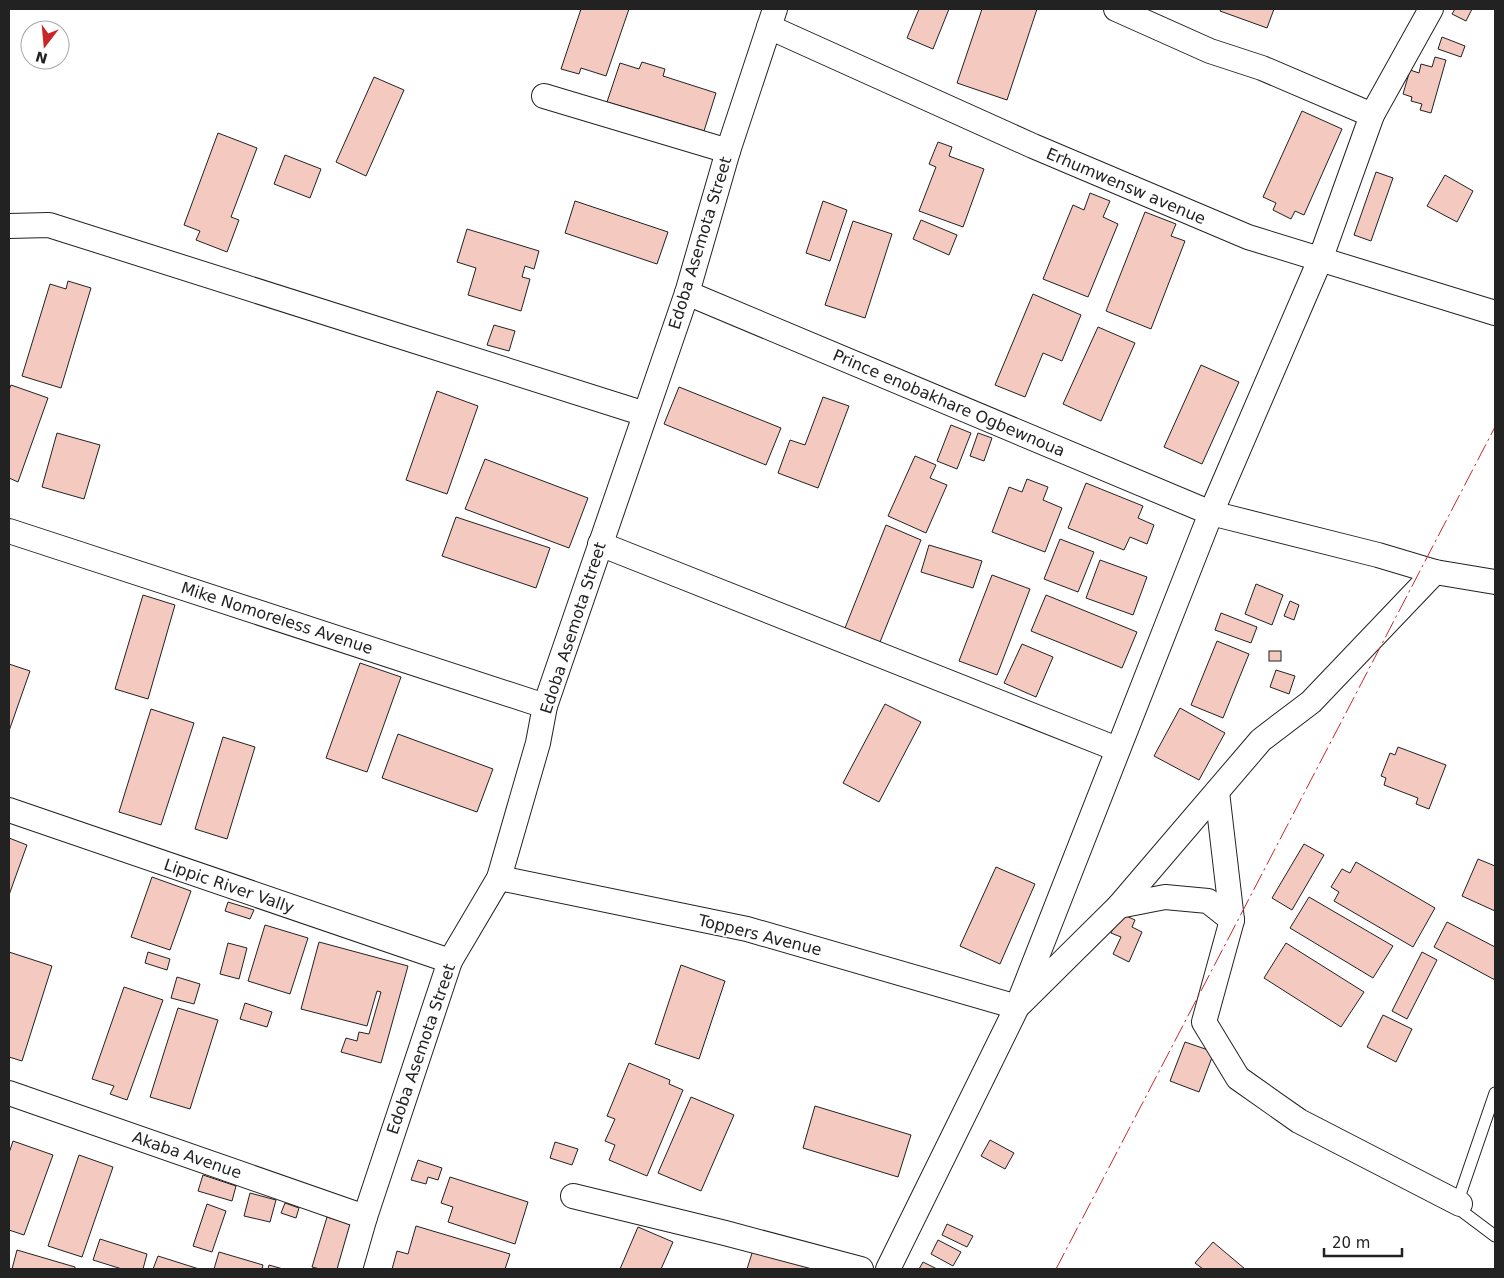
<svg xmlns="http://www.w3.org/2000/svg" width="1504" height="1278" font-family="'DejaVu Sans',sans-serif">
	<rect width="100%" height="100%" fill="#fff"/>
	<g fill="#f3c9c0" stroke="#222">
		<path d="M581,9H629L606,76L581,68L579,74L561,69Z"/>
		<path d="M919,9H949L933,49L907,38Z"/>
		<path d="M982,9H1037L1007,100L957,83Z"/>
		<path d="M1221,9H1274L1267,28L1220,11Z"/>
		<path d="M1455,9H1472L1466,21L1452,14Z"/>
		<path d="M1442,37L1465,46L1461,57L1438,49Z"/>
		<path d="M1435,57L1446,60L1431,113L1420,110L1422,104L1411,101L1412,97L1403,94L1410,70L1419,73L1421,64L1432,67Z"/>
		<path d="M642,62L665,69L663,76L716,93L704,131L607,102L620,63L639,69Z"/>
		<path d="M374,77L404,90L366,176L336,162Z"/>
		<path d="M1302,111L1342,129L1304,215L1295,211L1291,219L1273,210L1276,203L1263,197Z"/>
		<path d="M218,133L257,148L231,217L239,220L227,252L196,240L200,231L184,225Z"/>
		<path d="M938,142L952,147L949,156L984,169L963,227L919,211L936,167L929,164Z"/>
		<path d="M285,155L321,169L310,198L274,184Z"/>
		<path d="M1376,172L1393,178L1371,241L1354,235Z"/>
		<path d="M1445,175L1473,191L1457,222L1427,206Z"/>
		<path d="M1090,193L1110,201L1103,217L1118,224L1088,297L1043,279L1073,205L1084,210Z"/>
		<path d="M575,201L668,232L657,264L565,233Z"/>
		<path d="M823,201L847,210L830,261L806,253Z"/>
		<path d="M1145,212L1176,224L1171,236L1185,241L1151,329L1106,311Z"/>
		<path d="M921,220L957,235L949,255L913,239Z"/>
		<path d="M853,221L892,234L865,318L825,305Z"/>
		<path d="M467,229L539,251L534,269L525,266L522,277L530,279L521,311L468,295L476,268L457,262Z"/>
		<path d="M68,281L91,288L61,388L22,376L50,284L66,289Z"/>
		<path d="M1033,294L1081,315L1062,361L1043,353L1025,397L995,385Z"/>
		<path d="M494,325L515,331L509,351L487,345Z"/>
		<path d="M1098,327L1135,343L1101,421L1063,404Z"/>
		<path d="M1201,365L1239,382L1202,464L1164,447Z"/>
		<path d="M11,385L48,398L18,482L9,478V390Z"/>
		<path d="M679,387L781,428L766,465L664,424Z"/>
		<path d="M437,391L478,406L447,494L406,480Z"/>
		<path d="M823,397L849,406L818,488L778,473L790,440L805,445Z"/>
		<path d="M951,425L971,433L957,469L937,461Z"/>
		<path d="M57,433L100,445L84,499L42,487Z"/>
		<path d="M978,433L992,438L984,461L970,456Z"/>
		<path d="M915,456L936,465L930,478L947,485L926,533L888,516Z"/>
		<path d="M485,459L588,498L569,548L465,509Z"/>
		<path d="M1027,479L1048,487L1043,500L1062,508L1045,552L992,532L1009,487L1022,492Z"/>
		<path d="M1086,483L1143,506L1138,518L1154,525L1147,544L1130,537L1124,550L1068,528Z"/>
		<path d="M456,517L550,548L536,588L442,556Z"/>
		<path d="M886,525L921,540L878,647L843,633Z"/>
		<path d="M1060,539L1094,552L1078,592L1044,579Z"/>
		<path d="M929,545L982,561L973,588L921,572Z"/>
		<path d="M1100,560L1147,577L1133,615L1086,598Z"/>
		<path d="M992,575L1030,589L997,675L959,661Z"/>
		<path d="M1256,584L1283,595L1272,625L1245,614Z"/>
		<path d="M143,595L175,605L148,699L115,689Z"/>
		<path d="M1046,595L1137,632L1122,668L1031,631Z"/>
		<path d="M1290,601L1299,605L1294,620L1284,616Z"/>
		<path d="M1221,613L1257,627L1251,643L1215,630Z"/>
		<path d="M1217,641L1249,654L1223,718L1191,705Z"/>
		<path d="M1022,644L1053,657L1036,697L1004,683Z"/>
		<rect x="1269" y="651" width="12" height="10"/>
		<path d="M360,663L401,677L367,772L326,758Z"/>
		<path d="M9,664L30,671L9,731Z"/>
		<path d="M1276,670L1295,676L1289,694L1270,687Z"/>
		<path d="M885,704L921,722L879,802L843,783Z"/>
		<path d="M1180,708L1225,733L1199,780L1154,756Z"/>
		<path d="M151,709L194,723L161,825L119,812Z"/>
		<path d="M398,734L493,769L477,812L382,778Z"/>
		<path d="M223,737L255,747L227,839L195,829Z"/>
		<path d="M1398,747L1446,765L1429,809L1416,804L1418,798L1384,785L1386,778L1381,776L1390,753L1395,755Z"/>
		<path d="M9,838L27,845L9,895Z"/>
		<path d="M1304,844L1324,855L1292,910L1272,898Z"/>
		<path d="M1478,859L1495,866V911L1462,896Z"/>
		<path d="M1356,862L1435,908L1413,947L1334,901L1339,892L1331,887L1342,869L1350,873Z"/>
		<path d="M996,867L1035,884L1000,964L960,946Z"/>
		<path d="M152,877L191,891L170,950L131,937Z"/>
		<path d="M1309,897L1393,946L1373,978L1290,928Z"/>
		<path d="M228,902L254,910L250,919L225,911Z"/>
		<path d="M1120,913L1135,920L1132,927L1142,932L1129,962L1113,954L1121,937L1111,933Z"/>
		<path d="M1447,922L1495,947V980L1434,947Z"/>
		<path d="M265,925L308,938L290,994L248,981Z"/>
		<path d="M319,942L408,966L381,1063L341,1052L346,1038L357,1041L359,1032L369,1034L381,992L377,991L367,1026L301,1009Z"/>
		<path d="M228,943L247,948L239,979L220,974Z"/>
		<path d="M1286,943L1364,992L1341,1027L1264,978Z"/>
		<path d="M9,952L52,966L22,1061L9,1057Z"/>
		<path d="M148,952L170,959L167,970L145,963Z"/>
		<path d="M1422,952L1437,960L1407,1019L1392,1011Z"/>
		<path d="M681,965L725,981L699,1059L655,1044Z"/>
		<path d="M177,977L200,984L194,1004L171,998Z"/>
		<path d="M124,987L163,1000L127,1100L110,1094L114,1086L92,1079Z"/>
		<path d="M245,1003L272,1012L267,1027L240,1019Z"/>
		<path d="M178,1008L218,1020L190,1109L150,1097Z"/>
		<path d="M1383,1015L1412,1029L1396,1062L1367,1047Z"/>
		<path d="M1185,1042L1214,1052L1199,1092L1170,1081Z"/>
		<path d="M629,1063L670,1080L669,1084L683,1090L647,1176L609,1160L615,1145L605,1141L615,1119L607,1116Z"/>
		<path d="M691,1097L734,1115L701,1191L658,1173Z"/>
		<path d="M815,1106L911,1135L898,1177L803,1148Z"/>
		<path d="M990,1140L1014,1153L1005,1169L981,1156Z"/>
		<path d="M13,1141L53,1155L24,1235L9,1230V1153Z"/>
		<path d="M555,1142L578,1149L572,1165L550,1158Z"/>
		<path d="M79,1155L113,1167L82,1257L48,1246Z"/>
		<path d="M418,1160L442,1168L438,1180L428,1177L426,1184L411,1180Z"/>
		<path d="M203,1175L236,1186L232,1201L198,1191Z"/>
		<path d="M450,1177L528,1202L515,1244L448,1222L453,1207L441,1203Z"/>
		<path d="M250,1193L276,1200L270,1222L244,1216Z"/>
		<path d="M285,1203L299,1208L296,1218L281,1213Z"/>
		<path d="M207,1204L226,1211L212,1252L193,1246Z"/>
		<path d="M327,1217L356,1226L342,1269H320L312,1267Z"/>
		<path d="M947,1224L973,1236L967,1247L942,1235Z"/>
		<path d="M416,1226L510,1254L505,1269H392L397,1251L408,1254Z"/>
		<path d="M638,1227L673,1242L661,1269H620Z"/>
		<path d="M100,1239L147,1254L143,1269H122L93,1260Z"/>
		<path d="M938,1240L961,1252L953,1266L931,1254Z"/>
		<path d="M1213,1242L1245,1269H1203L1195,1263Z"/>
		<path d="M17,1250L75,1267V1269H12Z"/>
		<path d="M753,1250L814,1269H747Z"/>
		<path d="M219,1252L263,1265L262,1269H214Z"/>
		<path d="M158,1256L199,1269H153Z"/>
		<path d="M923,1262L937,1269H919Z"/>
		<path d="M269,1265L283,1269H268Z"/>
	</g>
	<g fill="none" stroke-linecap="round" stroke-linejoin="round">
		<g stroke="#222" stroke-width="13">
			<path id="service" d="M1495,1093L1461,1192L1460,1204L1463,1212L1495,1236"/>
		</g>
		<g stroke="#222" stroke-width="26">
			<g id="minor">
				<path d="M1116,9L1210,51L1262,68L1372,115"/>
				<path d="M769,27L1033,146L1248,237L1495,313"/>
				<path d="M544,96L728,151"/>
				<path d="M9,226L49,225L645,414"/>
				<path d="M687,293L1211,513L1378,555L1435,572L1495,582"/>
				<path d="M9,531L545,706"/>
				<path d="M600,544L1117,749"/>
				<path d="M1217,792L1232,920L1204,1022L1238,1078L1299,1121L1460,1204"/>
				<path d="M9,810L450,961"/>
				<path d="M499,878L747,929L1017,1007L1119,906L1261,740L1311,702L1435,572"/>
				<path d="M1119,906L1165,897L1208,901L1232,920"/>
				<path d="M9,1093L365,1217"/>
				<path d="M573,1196L725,1233L861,1269"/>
				<path d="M350,1269L365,1217L450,961L499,878L538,743L545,706L687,293L728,151L775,9"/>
				<path d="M888,1269L1017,1007L1211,513L1320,260L1372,115L1431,9"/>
			</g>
		</g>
		<use href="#service" stroke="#fff" stroke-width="11"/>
		<use href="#minor" stroke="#fff" stroke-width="24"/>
		<path stroke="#c62828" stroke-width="1" stroke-dasharray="18 4 2.5 4" stroke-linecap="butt" d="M1056,1269L1495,427"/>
	</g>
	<g text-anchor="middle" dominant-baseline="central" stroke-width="4" stroke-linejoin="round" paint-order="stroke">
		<g font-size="16" fill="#222" stroke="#fff">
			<text transform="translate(1126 186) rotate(23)">Erhumwensw avenue</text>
			<text transform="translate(700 243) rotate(-73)">Edoba Asemota Street</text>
			<text transform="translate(949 403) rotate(23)">Prince enobakhare Ogbewnoua</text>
			<text transform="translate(277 618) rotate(18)">Mike Nomoreless Avenue</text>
			<text transform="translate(573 628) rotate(-72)">Edoba Asemota Street</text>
			<text transform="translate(229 886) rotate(19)">Lippic River Vally</text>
			<text transform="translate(760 935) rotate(14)">Toppers Avenue</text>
			<text transform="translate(421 1049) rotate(-71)">Edoba Asemota Street</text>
			<text transform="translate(187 1155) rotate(19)">Akaba Avenue</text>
		</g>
	</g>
	<rect width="1504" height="1278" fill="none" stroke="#222222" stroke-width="20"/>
	<g transform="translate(45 45) rotate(196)"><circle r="24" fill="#ffffff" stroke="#a7a7a7"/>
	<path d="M0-4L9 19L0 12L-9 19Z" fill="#c62828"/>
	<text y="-8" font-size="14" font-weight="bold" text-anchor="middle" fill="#222222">N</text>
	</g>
	<path d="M1324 1248v8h78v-8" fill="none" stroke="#222222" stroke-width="2.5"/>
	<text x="1332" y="1248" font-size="15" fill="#222222" stroke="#ffffff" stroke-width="4" paint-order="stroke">20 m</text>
</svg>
